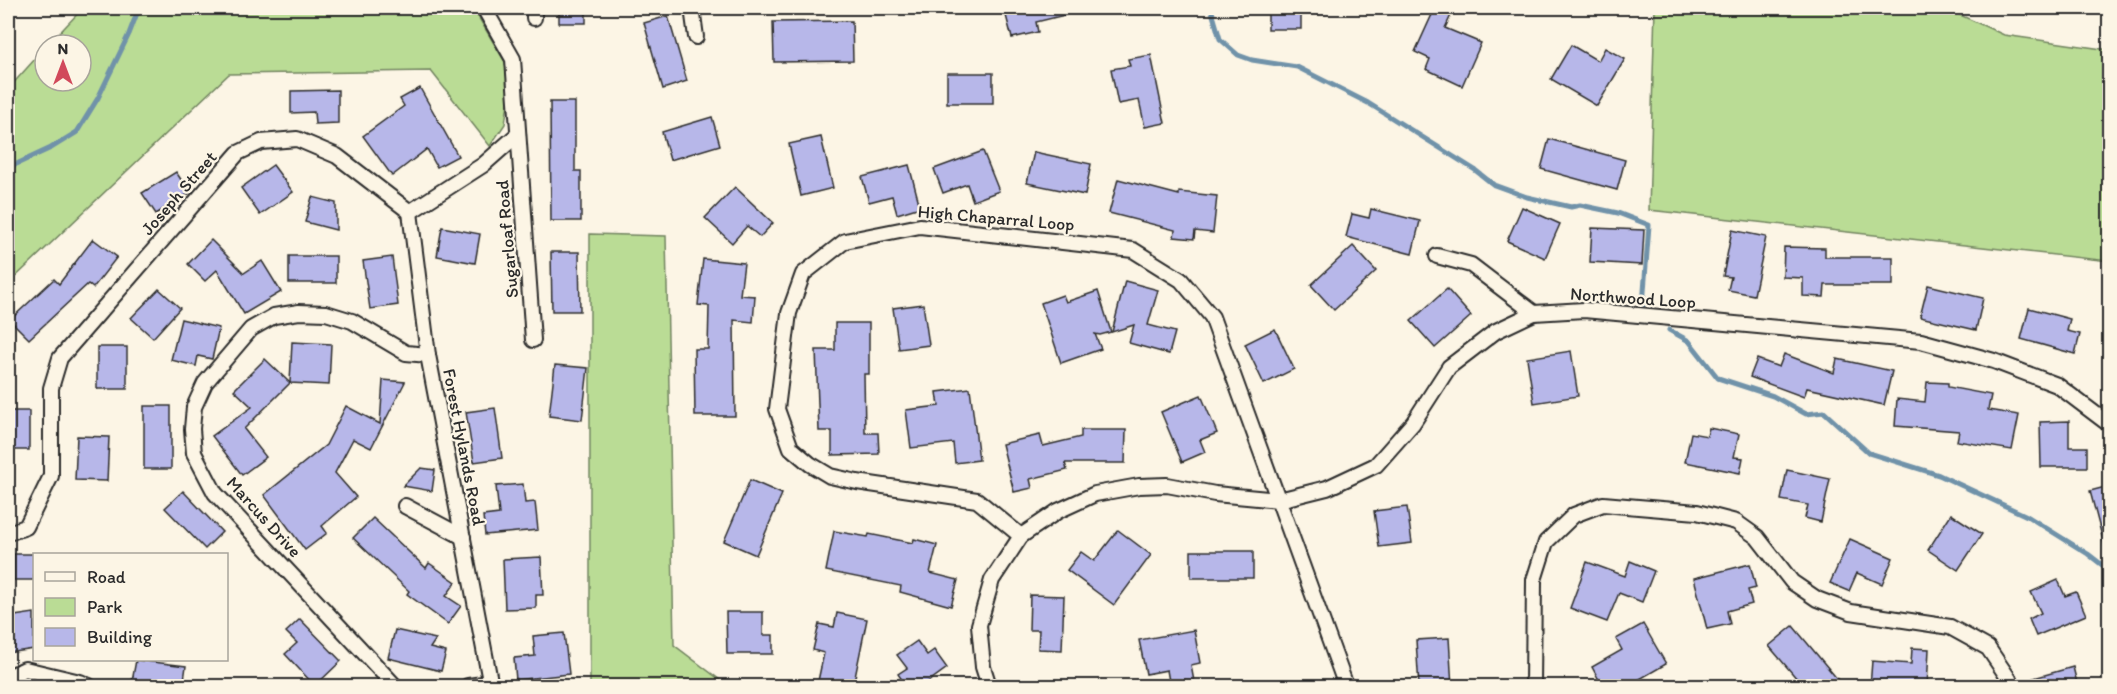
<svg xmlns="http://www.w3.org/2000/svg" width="2117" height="694" font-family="Itim,sans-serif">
	<rect width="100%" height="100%" fill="#fcf5e5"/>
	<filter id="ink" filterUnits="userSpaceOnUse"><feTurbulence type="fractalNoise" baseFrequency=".0167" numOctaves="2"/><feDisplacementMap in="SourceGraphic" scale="12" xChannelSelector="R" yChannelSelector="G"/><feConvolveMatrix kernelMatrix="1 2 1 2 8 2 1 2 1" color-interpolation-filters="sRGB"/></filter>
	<g filter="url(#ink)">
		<g fill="#badc95" stroke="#728460" stroke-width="1.5">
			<path d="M83,8H473L505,62L509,96L505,124L490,146L431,71L229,74L8,284V89L45,48V81H81V45H48Z"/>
			<path d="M1655,8H1945L2004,35L2109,50V261L1649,210Z"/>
			<path d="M590,234L666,236L674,645L728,686H590Z"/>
		</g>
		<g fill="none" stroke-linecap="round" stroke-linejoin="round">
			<g stroke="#6f92a9" stroke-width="5">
				<path d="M1211,8L1220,39L1238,55L1252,60L1297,67L1368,103L1475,170L1494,185L1527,197L1571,207L1580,205L1618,213L1649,225L1643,305"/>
				<path d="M8,168L51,148L77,132L98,98L129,34L139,8"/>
				<path d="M1669,330L1689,341L1718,378L1773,396L1806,414L1824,412L1869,453L1939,475L2027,516L2088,554L2110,571"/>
			</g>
		</g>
		<g fill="#b7b7e9" stroke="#2b2b2b" stroke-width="1.5">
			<rect x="559" y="8" width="27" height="15"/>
			<path d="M1004,8H1072L1073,13L1036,22L1038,32L1012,38Z"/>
			<rect x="1268" y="8" width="33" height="21"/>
			<path d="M1435,8H1445L1453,11L1445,28L1481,43L1462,86L1426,69L1430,59L1415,52Z"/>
			<path d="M668,16L687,81L663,89L644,23Z"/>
			<path d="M852,21L853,61L774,62L773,22Z"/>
			<path d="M1571,45L1598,61L1605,48L1625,59L1597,106L1551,79Z"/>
			<path d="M1151,55L1165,123L1145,127L1139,100L1118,104L1111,69L1130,66L1128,59Z"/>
			<rect x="947" y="73" width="46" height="30"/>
			<path d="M420,88L458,156L437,167L427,149L392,176L363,136L404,106L400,99Z"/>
			<path d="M338,90V123L315,124L314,112L291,113V91Z"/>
			<path d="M550,102H575V171H581V221H551Z"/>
			<path d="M712,117L720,145L670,160L662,132Z"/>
			<path d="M821,137L833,188L801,196L789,144Z"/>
			<path d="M1549,139L1625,160L1617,190L1541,169Z"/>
			<path d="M983,151L999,191L973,201L967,184L943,193L934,169Z"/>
			<path d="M1034,152L1091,164L1085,195L1027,183Z"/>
			<path d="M273,165L293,192L260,215L241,188Z"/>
			<path d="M909,165L920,207L897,214L892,196L869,202L862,177Z"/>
			<path d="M176,172L190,193L156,214L142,193Z"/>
			<path d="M1118,179L1179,195V192L1217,196L1213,233L1195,231L1194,239L1174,237L1175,230L1109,213Z"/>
			<path d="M735,187L773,223L760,237L747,226L732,243L705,218Z"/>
			<path d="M312,197L336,203V230L305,222Z"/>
			<path d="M1522,207L1560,224L1545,258L1507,241Z"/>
			<path d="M1371,209L1420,221L1412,254L1346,237L1352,214L1369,218Z"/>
			<path d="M442,227L480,234L475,263L437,256Z"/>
			<path d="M1592,228L1644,230L1642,265L1590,262Z"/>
			<path d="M1732,230L1766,237L1754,295L1728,290L1731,277L1723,276Z"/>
			<path d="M93,239L117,257L93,288L88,284L29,339L10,320L54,279L59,284Z"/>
			<path d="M211,240L244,273L262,261L281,292L244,314L217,270L205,281L188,264Z"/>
			<path d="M1353,246L1376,271L1334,310L1311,285Z"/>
			<path d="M1784,247L1825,248V257H1893V285H1825L1824,297L1803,296V278L1783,277Z"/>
			<path d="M551,252H579L580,311H552Z"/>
			<rect x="289" y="256" width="47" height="27"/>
			<path d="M392,257L398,305L370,309L363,261Z"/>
			<path d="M703,259L744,263L740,295L755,296L753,322L734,320L735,416H695L694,349H708L709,306L698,305Z"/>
			<path d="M1125,281L1158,290L1148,325L1175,332L1169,354L1129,343L1134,325L1112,332Z"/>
			<path d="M1928,285L1983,298L1976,330L1920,317Z"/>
			<path d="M159,289L180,308L153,338L131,318Z"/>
			<path d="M1447,289L1471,316L1435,348L1411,321Z"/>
			<path d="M1098,291L1111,332L1100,335L1095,334L1101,349L1061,363L1041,303L1063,295L1066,302Z"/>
			<path d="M923,304L929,345L899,349L893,308Z"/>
			<path d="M2029,308L2070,319L2067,331L2080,334L2075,354L2021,339Z"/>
			<path d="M181,319L219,328L212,359L198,356L196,366L171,360Z"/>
			<path d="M835,323H869V374H864L865,433H878L879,454L832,455V431H819L816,350H835Z"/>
			<path d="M1275,329L1294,369L1264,384L1245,344Z"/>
			<path d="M292,342L331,344L329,385L290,383Z"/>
			<rect x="97" y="347" width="30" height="42"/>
			<path d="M1571,351L1578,396L1534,403L1527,358Z"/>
			<path d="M1784,354L1834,373L1837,359L1892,371L1884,405L1807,388L1804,397L1750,377L1757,359L1779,367Z"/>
			<path d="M265,359L290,383L244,429L266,457L242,475L212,436L252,407L234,390Z"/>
			<path d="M555,365L588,368L582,420L549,416Z"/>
			<path d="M383,380L405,382L371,448L353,439L335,473L356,497L322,526L327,533L305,550L264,495L326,445L346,406L380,424Z"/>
			<path d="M1927,382L1948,383V387L1991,395L1988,410L2019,415L2012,450L1957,441L1959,431L1895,426L1897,399L1925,402Z"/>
			<path d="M970,388L979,460L955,463L953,443L911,448L906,410L939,406L937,392Z"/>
			<path d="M1201,395L1217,433L1200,440L1205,452L1182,462L1161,412Z"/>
			<rect x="144" y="406" width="27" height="63"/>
			<path d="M495,408L502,458L474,462L466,412Z"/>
			<rect x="8" y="411" width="21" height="39"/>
			<path d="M2069,421V447H2087V467H2041L2040,422Z"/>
			<path d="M1709,428L1739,434L1734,457L1743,458L1740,473L1685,462L1691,433L1707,436Z"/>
			<path d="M1081,430H1126L1125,463H1065L1067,470L1030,479L1032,488L1014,492L1002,444L1040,435L1043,446L1081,437Z"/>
			<path d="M77,436L109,437L107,481L75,480Z"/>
			<path d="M421,468L435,470L432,491L403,486Z"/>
			<path d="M1787,470L1830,479L1821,522L1805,518L1808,505L1781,500Z"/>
			<path d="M750,480L782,494L756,555L724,541Z"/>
			<path d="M523,484L525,503L535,502L538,530L485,535L483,516L499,514L496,486Z"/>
			<path d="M2109,486V547L2105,548L2090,491Z"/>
			<path d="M183,491L222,532L205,549L165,508Z"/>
			<path d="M1407,507L1412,543L1379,547L1374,511Z"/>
			<path d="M1951,514L1982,534L1958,570L1928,550Z"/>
			<path d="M373,518L426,568L429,563L456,582L446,596L461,606L448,624L407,594L409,591L353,538Z"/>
			<path d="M1118,530L1151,555L1114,605L1067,570L1081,552L1094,561Z"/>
			<path d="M834,531L868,537L869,534L913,543L914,539L937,545L930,573L958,580L951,606L900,592L901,586L826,571Z"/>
			<path d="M1850,539L1893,558L1882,584L1857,573L1849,591L1830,583Z"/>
			<rect x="1191" y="551" width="62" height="27"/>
			<rect x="14" y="554" width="20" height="26"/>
			<path d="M541,557L543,595H536V608L505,609L503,559Z"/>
			<path d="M1630,561L1654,571L1642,602L1619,593L1607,622L1570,608L1587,562L1625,576Z"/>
			<path d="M1750,564L1756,588L1748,590L1752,604L1727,611L1730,624L1707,629L1694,578Z"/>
			<path d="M2058,580L2065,596L2076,592L2086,615L2036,636L2029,619L2041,613L2031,592Z"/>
			<path d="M1030,595L1064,596L1062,650L1038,649L1039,630H1029Z"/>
			<path d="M726,612H763V635H773V654H727Z"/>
			<path d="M34,613V649L8,653V617Z"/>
			<path d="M837,613L867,619L853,687L818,681L824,653L813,650L819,624L834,627Z"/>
			<path d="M300,619L341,661L315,686L285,654L297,643L286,632Z"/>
			<path d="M1643,624L1666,664L1626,687H1603L1592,667L1622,650L1616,639Z"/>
			<path d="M1793,626L1844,687H1804L1769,646Z"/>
			<path d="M395,630L436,639L430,648L446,652L441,671L388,658Z"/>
			<path d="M1194,630L1200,663L1191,665L1195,687H1170L1167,670L1146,674L1139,640Z"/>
			<path d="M564,633L569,674L516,680L514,658L535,656L533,636Z"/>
			<path d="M1449,638L1452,687H1419L1416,640Z"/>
			<path d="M917,641L927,655L934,650L947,668L921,687H907L898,674L907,668L897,655Z"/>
			<path d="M1912,648L1929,649L1927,687H1870L1872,661L1911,664Z"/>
			<path d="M136,660L186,666L183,687H131Z"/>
			<path d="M2073,667L2078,687H2021L2020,682Z"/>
		</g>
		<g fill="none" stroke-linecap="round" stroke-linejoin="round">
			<g stroke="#2b2b2b" stroke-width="18">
				<g id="street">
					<path d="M484,8L513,59L533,340"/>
					<path d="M534,8V18"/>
					<path d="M692,8L696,37"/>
					<path d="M410,212L428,355L491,686"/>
					<path d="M1437,256L1471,265L1534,313"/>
					<path d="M405,506L463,537"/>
					<path d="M8,533L26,527L51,476V388L60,358L238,153L261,142L297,139L337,156L410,212L483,165L517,135"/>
					<path d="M1021,536L977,500L857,482L830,476L810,464L791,448L777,409L789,313L803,274L845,241L920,226L1133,250L1181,280L1212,317L1346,686"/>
					<path d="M8,677L25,669L80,682L89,686"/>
					<path d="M395,686L215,493L194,453L192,429L194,407L205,383L251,329L274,316L299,312L326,313L352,321L406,353L428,355"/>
					<path d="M468,686L490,683"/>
					<path d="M989,686L983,667L979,625L992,580L1021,536L1058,511L1095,494L1139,486L1167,485L1215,494L1279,500L1327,488L1376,465L1413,423L1449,367L1496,331L1534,313L1584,310L1921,341L1994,361L2057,385L2110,425"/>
					<path d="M1533,686L1534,580L1546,542L1574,515L1603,504L1697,512L1736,522L1757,537L1792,582L1817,599L1851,612L1950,627L1988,648L2009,679L2012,686"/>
				</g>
			</g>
			<use href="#street" stroke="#fcf5e5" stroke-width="14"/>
		</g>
	</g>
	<g text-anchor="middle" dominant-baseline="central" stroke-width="4.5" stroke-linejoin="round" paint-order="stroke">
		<g font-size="18" fill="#2b2b2b" stroke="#fcf5e5">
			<text transform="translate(179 193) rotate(-49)">Joseph Street</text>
			<text transform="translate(996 218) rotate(5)">High Chaparral Loop</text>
			<text transform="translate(507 239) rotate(-95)">Sugarloaf Road</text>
			<text transform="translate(1633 298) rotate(4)">Northwood Loop</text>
			<text transform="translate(464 447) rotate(79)">Forest Hylands Road</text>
			<text transform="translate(264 517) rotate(48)">Marcus Drive</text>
		</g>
	</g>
	<rect width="2117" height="694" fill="none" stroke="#fcf5e5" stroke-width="30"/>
	<rect x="15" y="15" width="2087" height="664" fill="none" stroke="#2b2b2b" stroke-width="2" filter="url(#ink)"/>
	<rect x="33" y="553" width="195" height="108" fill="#fcf5e5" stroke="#a8a49b" stroke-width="1.5"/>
	<rect x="45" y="572" width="30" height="9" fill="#fcf5e5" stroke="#a8a49b" stroke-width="1.5"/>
	<text x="87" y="583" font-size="18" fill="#2b2b2b">Road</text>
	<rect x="45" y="598" width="30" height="18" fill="#badc95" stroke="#a8a49b" stroke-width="1.5"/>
	<text x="87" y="613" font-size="18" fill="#2b2b2b">Park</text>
	<rect x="45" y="628" width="30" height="18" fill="#b7b7e9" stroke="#a8a49b" stroke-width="1.5"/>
	<text x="87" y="643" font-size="18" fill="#2b2b2b">Building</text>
	<g transform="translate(63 63)"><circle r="28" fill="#fcf5e5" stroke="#a8a49b" stroke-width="1.5"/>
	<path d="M0-4.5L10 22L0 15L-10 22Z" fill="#d1495b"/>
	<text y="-9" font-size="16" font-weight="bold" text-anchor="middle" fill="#2b2b2b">N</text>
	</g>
</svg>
